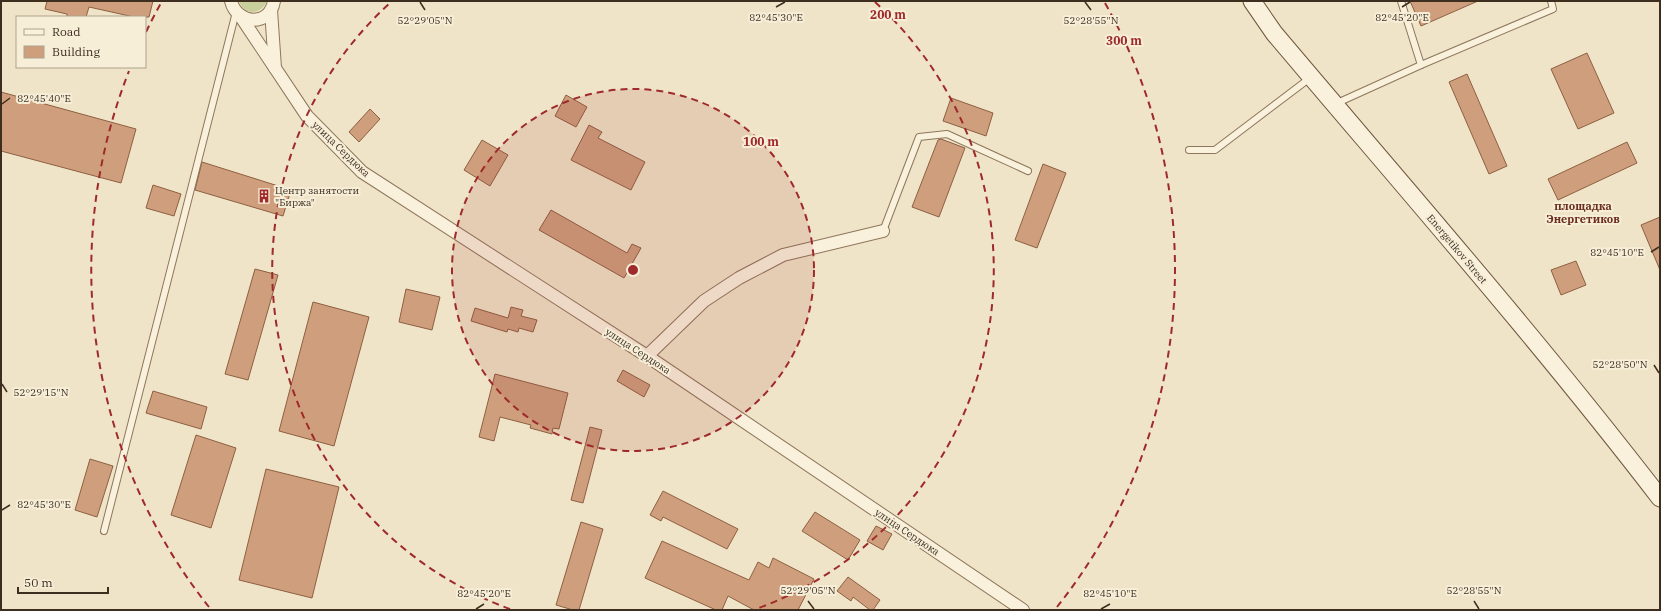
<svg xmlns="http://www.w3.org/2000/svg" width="1661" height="611" font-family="'IBM Plex Serif',serif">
	<rect width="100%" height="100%" fill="#f0e4c8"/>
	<path fill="#c9cf9b" d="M239,1H267C261,15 244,16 239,1Z"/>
	<g fill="#cf9f7d" stroke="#8d5f41">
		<path d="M47,1H153L149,17H134L89,7L86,17H67V14L45,9Z"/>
		<path d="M1410,1H1478L1421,26Z"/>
		<path d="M1587,53L1614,113L1578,129L1551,69Z"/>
		<path d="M1467,74L1507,166L1489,174L1449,82Z"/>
		<path d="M1,92L136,129L121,183L1,151Z"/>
		<path d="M566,95L587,107L576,127L555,116Z"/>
		<path d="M951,98L993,113L986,136L943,121Z"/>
		<path d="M370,109L380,119L359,142L349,132Z"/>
		<path d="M589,125L602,132L598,138L645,162L631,190L571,160Z"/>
		<path d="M941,139L965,148L939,217L912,207L938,140Z"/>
		<path d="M482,140L508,155L490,186L464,170Z"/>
		<path d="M1627,142L1637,163L1558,200L1548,179Z"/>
		<path d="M202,162L291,190L283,216L195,190Z"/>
		<path d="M1043,164L1066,173L1037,248L1015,240Z"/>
		<path d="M153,185L181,194L174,216L146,208Z"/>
		<path d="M551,210L627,253L632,244L641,248L624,278L539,230Z"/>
		<path d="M1660,217V270L1641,225Z"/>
		<path d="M1576,261L1586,285L1561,295L1551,270Z"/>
		<path d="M255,269L278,275L248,380L225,374Z"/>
		<path d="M406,289L440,297L432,330L399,322Z"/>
		<path d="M313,302L369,317L334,446L279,431Z"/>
		<path d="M511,307L523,310L521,316L537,320L533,332L519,328L518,332L508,329L507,332L471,321L475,308L508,318Z"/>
		<path d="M623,370L650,385L644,397L617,381Z"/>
		<path d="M495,374L568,393L559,429L553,428L552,434L530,428L531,425L500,417L494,441L479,437Z"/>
		<path d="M153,391L207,407L201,429L146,413Z"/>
		<path d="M590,427L602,430L583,503L571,500Z"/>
		<path d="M196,435L236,448L211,528L171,515Z"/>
		<path d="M90,459L113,466L97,517L75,510Z"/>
		<path d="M266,469L339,487L312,598L239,580Z"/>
		<path d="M663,491L738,529L727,549L663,517L661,521L650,515Z"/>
		<path d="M815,512L860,540L848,560L802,531Z"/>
		<path d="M581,522L603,529L579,610H573L556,605Z"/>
		<path d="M876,526L892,534L883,550L867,541Z"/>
		<path d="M662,541L749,580L758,562L769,568L773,558L814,579L798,610H754L728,596L722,610H716L645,578Z"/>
		<path d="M848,577L880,600L873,610H870L853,597L851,601L837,591Z"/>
	</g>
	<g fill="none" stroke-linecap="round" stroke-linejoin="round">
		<g stroke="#8d765c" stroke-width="8">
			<g id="service">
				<path d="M1401,1L1421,65"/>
				<path d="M1335,104L1421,65L1553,9L1551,1"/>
				<path d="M1189,150H1215L1310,78"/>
				<path d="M883,231L919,137L947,134L1028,171"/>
				<path d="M104,531L236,12"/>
			</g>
		</g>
		<g stroke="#8d765c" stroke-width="14">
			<g id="minor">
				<path d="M231,1C237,25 270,27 274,1"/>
				<path d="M271,10L275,68"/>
				<path d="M241,17L307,116L362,172L647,356L1023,610"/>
				<path d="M647,356L704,301L739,278L783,255L883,231"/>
			</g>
		</g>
		<g stroke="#6f573f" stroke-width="19">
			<path id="secondary" d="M1252,1L1274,33C1404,187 1537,338 1660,498"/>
		</g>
		<use href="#service" stroke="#faf1dc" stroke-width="6"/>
		<use href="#minor" stroke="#faf1dc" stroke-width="12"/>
		<use href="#secondary" stroke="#faf1dc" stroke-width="17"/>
	</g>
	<path fill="none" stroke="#3d2e20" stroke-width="1.5" d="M420,2L425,10M1085,2L1091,10M776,7L785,2M1402,7L1410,2M2,104L10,98M1651,252L1659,247M1654,365L1659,373M2,384L7,392M2,510L10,505M808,601L814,609M1474,601L1479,609M476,609L484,604M1101,609L1110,604"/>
	<circle cx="633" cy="270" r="181" fill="#9e2a2b" fill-opacity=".12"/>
	<g fill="none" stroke="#9e2a2b" stroke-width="2" stroke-dasharray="7 5">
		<circle cx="633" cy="270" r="181"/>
		<path d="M510 609A361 361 0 0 1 391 2M875 2A361 361 0 0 1 756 609"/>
		<path d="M209 607A542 542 0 0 1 129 71M146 32A542 542 0 0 1 161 3M1105 3A542 542 0 0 1 1057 607"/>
	</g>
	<defs>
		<g id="building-bare" transform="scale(1.08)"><path d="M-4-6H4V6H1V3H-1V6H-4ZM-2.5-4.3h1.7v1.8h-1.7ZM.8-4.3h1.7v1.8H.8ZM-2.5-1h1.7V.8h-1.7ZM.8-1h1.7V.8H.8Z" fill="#9e2a2b" stroke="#f7eed8" stroke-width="2.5" paint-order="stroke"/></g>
	</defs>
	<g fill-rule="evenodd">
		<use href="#building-bare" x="264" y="196"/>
	</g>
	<g text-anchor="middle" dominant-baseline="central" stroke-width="4" stroke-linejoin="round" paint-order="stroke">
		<g font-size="10" fill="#3d2e20" stroke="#f7eed8">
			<text transform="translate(341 149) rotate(44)">улица Сердюка</text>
			<text transform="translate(1457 249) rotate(50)">Energetikov Street</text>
			<text transform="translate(638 351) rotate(33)">улица Сердюка</text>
			<text transform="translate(907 532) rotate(34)">улица Сердюка</text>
		</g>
		<g font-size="10" fill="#3d2e20" stroke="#f7eed8" text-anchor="start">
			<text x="275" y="190">Центр занятости<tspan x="275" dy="12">"Биржа"</tspan></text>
		</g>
		<g font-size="11" font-weight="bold" fill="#6b2e1e" stroke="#f7eed8">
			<text x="1583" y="206">площадка<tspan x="1583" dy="13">Энергетиков</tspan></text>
		</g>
	</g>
	<g font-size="10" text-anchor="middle" fill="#3d2e20" stroke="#f7eed8" stroke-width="4" stroke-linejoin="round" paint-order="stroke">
		<text x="776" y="21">82°45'30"E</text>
		<text x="1402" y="21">82°45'20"E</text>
		<text x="425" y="24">52°29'05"N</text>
		<text x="1091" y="24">52°28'55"N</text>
		<text x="44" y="102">82°45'40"E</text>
		<text x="1617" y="256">82°45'10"E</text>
		<text x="1620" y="368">52°28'50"N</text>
		<text x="41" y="396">52°29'15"N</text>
		<text x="44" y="508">82°45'30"E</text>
		<text x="808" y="594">52°29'05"N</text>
		<text x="1474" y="594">52°28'55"N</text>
		<text x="484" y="597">82°45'20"E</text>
		<text x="1110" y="597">82°45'10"E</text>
	</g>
	<circle cx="633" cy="270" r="6" fill="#9e2a2b" stroke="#f7eed8" stroke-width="2"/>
	<g font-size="12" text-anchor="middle" font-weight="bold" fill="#9e2a2b" stroke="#f7eed8" stroke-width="4" stroke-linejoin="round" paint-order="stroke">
		<text x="888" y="19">200 m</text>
		<text x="1124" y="45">300 m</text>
		<text x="761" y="146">100 m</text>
	</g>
	<rect width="1661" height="611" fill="none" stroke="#3d2e20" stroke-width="4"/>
	<rect x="16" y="16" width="130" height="52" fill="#f7eed8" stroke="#ada18e"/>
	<rect x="24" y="29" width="20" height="6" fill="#faf1dc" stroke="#ada18e"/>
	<text x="52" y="36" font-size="12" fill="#3d2e20">Road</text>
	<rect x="24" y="46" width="20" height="12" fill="#cf9f7d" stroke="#ada18e"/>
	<text x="52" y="56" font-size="12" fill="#3d2e20">Building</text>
	<path d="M18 587v6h90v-6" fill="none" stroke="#3d2e20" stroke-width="2"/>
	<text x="24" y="587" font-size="12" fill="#3d2e20" stroke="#f7eed8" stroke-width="3" paint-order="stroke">50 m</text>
</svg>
